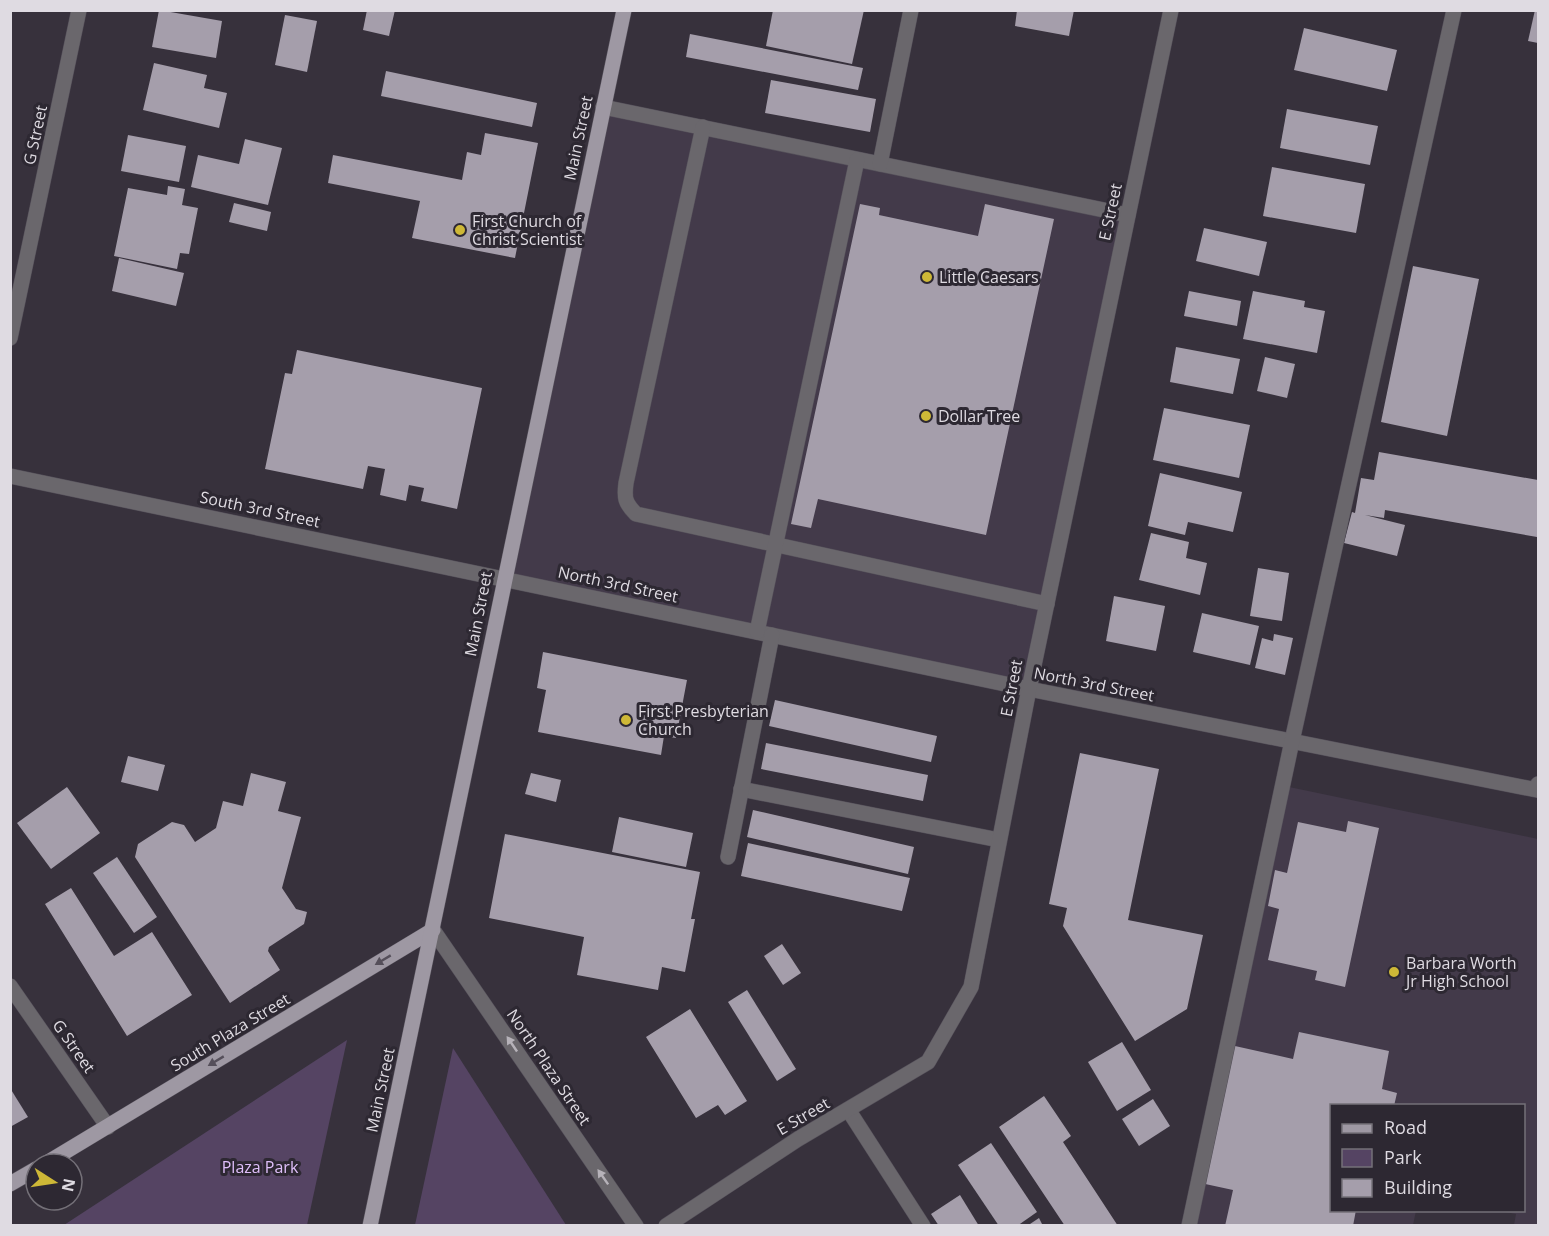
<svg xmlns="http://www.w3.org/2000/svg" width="1549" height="1236" font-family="'Open Sans',sans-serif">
	<rect width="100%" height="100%" fill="#37313c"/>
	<g fill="#433a4a">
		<path d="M603,107L1128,215L1029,689L503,578Z"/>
		<path d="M1289,787L1538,839V1225H1514L1516,1214L1500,1211L1524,1210V1106H1332V1210L1416,1211L1413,1225L1195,1226Z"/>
	</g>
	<g fill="#554463">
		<path d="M347,1040L307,1225H64Z"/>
		<path d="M453,1048L566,1225H415Z"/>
	</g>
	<g fill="#a59eab">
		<path d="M159,10L222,21L216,58L152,47Z"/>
		<path d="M367,10H395L389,36L363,30Z"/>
		<path d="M773,10H864L852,64L766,46Z"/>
		<path d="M1017,10H1074L1069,36L1015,26Z"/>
		<path d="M1535,10H1538V43L1528,41Z"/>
		<path d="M285,15L317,21L307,72L275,65Z"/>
		<path d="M1304,28L1397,50L1387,91L1294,70Z"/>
		<path d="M690,34L863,68L858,90L686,57Z"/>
		<path d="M154,63L207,75L204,88L227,93L219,128L143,110Z"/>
		<path d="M386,71L537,103L532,127L381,96Z"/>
		<path d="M771,80L876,99L870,132L765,113Z"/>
		<path d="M1287,109L1378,126L1370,165L1280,148Z"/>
		<path d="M485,133L538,143L515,258L412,238L420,201L328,183L333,155L462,180L467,152L481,155Z"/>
		<path d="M128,135L186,146L179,182L121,171Z"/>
		<path d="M245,139L282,148L268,205L191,187L198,155L239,164Z"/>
		<path d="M1272,167L1365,184L1356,233L1263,216Z"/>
		<path d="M168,186L185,189L182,205L198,208L189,254L180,253L177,269L114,256L128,188L167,195Z"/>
		<path d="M234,203L271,212L267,231L229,222Z"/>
		<path d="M860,204L880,208L879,215L978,236L985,204L1054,219L986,535L818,499L811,528L791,524Z"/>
		<path d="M1204,228L1267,242L1259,276L1196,261Z"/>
		<path d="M119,258L184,273L176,306L112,291Z"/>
		<path d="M1413,266L1479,279L1447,436L1381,422Z"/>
		<path d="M1189,291L1241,301L1237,326L1184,316Z"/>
		<path d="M1253,291L1305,301L1304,307L1325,311L1317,353L1243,339Z"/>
		<path d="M1176,347L1240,359L1233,394L1170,382Z"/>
		<path d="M297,350L482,388L457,509L421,501L424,488L409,485L406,501L380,495L385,469L368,466L363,489L265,469L285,373L292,374Z"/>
		<path d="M1265,357L1295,364L1287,398L1257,391Z"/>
		<path d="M1164,408L1250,425L1239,478L1153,460Z"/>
		<path d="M1379,452L1538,480L1537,537L1385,510L1384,518L1365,515L1405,525L1397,556L1344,543L1352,512L1355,513L1361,478L1374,480Z"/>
		<path d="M1160,473L1242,492L1233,532L1188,522L1185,535L1148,526Z"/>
		<path d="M1151,533L1189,542L1186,558L1207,563L1200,595L1139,580Z"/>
		<path d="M1258,568L1289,573L1282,621L1250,616Z"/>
		<path d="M1114,596L1165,606L1156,651L1106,641Z"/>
		<path d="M1202,613L1259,626L1250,665L1193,652Z"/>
		<path d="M1274,634L1293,638L1285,675L1255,668L1262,638L1273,641Z"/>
		<path d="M543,652L687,680L676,738L664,736L661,755L538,732L546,690L537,688Z"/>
		<path d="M775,700L937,736L931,762L769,726Z"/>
		<path d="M766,743L928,775L923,801L761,769Z"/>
		<path d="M1080,753L1159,769L1128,920L1203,935L1187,1009L1135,1041L1063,926L1067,908L1049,904Z"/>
		<path d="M128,756L165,765L158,791L121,782Z"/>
		<path d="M251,773L286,782L278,811L301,817L282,888L296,909L307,912L304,924L269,947L268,951L280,970L230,1003L135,857L138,844L172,822L184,825L195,842L216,828L223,801L243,806Z"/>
		<path d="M531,773L561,780L556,802L525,794Z"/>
		<path d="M67,787L100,833L51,869L17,823Z"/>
		<path d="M753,810L914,847L908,874L747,837Z"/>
		<path d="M619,817L693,833L686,867L612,852Z"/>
		<path d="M1348,821L1379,828L1345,987L1315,980L1317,971L1268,960L1279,909L1268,906L1275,870L1287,873L1298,822L1346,832Z"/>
		<path d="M505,834L700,872L691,919H695L685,972L662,967L658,990L577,975L584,937L489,918Z"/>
		<path d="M748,843L910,878L902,911L741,876Z"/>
		<path d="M117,857L157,917L134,933L93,873Z"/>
		<path d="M71,888L114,956L152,932L192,995L127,1036L45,904Z"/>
		<path d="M782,944L801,973L783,985L764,956Z"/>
		<path d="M747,990L796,1069L777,1081L728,1002Z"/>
		<path d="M690,1009L747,1101L725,1115L718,1105L696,1118L646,1037Z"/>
		<path d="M1299,1032L1389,1051L1382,1089L1397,1093L1394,1106H1332V1210H1356L1353,1226H1225L1233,1190L1196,1182L1226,1044L1293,1059Z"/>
		<path d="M1122,1042L1151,1090L1117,1111L1088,1062Z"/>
		<path d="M10,1088L28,1117L10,1127Z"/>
		<path d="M1044,1096L1071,1136L1063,1142L1118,1226H1065L999,1127Z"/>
		<path d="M1153,1099L1170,1126L1139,1146L1122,1119Z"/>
		<path d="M991,1143L1037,1212L1017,1226H999L958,1165Z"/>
		<path d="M960,1195L979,1226H939L931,1214Z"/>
		<path d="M1039,1218L1043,1226H1027Z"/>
	</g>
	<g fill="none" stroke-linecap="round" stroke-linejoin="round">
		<g stroke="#55505a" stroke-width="16">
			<g id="minor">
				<path d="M603,107L1128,215"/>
				<path d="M703,127L626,483C624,498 625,503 636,514L1047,604"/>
				<path d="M880,164L911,10"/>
				<path d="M10,338L79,10"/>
				<path d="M10,476L1029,689L1537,790L1538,784"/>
				<path d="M757,632L857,160"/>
				<path d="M741,789L999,840"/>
				<path d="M728,857L772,635"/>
				<path d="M433,930L636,1226"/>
				<path d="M10,986L108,1127"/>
				<path d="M849,1111L923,1226"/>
				<path d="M666,1226L798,1139L928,1062L971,987L1029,689L1171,10"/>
				<path d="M1189,1226L1292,741L1454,10"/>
			</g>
		</g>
		<g stroke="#55505a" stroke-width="16">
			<g id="major">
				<path d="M45,1164L433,930"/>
				<path d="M10,1184L36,1169"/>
				<path d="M370,1226L624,10"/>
			</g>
		</g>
		<use href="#minor" stroke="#6a676c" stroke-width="15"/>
		<use href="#major" stroke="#9e98a3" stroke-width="15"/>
	</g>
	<defs><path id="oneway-solid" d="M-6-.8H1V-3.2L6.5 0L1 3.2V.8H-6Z" transform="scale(1.5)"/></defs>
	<g fill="#554f5a">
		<use href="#oneway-solid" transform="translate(383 960) rotate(149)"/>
		<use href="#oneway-solid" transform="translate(216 1061) rotate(149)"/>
	</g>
	<g fill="#b6b2b9">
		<use href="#oneway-solid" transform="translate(512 1044) rotate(-124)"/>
		<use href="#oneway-solid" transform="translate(603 1177) rotate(-125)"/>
	</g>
	<g fill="#ceb837" stroke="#2d2832" stroke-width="2">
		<circle cx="460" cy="230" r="6"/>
		<circle cx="927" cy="277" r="6"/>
		<circle cx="926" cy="416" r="6"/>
		<circle cx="626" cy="720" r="6"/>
		<circle cx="1394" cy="972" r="6"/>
	</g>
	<g text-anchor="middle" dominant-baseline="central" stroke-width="6" stroke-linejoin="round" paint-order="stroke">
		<g font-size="16" fill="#dfdbe2" stroke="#2d2832">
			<text transform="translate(35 135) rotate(-78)">G Street</text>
			<text transform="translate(578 138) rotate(-78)">Main Street</text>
			<text transform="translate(1110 212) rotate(-78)">E Street</text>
			<text transform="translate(260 509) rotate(12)">South 3rd Street</text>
			<text transform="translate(618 584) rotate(12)">North 3rd Street</text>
			<text transform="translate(478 614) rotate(-79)">Main Street</text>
			<text transform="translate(1094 684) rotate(11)">North 3rd Street</text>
			<text transform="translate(1011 688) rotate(-79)">E Street</text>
			<text transform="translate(230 1032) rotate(-31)">South Plaza Street</text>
			<text transform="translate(74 1046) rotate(55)">G Street</text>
			<text transform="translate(549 1067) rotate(56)">North Plaza Street</text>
			<text transform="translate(380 1090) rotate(-78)">Main Street</text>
			<text transform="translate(803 1116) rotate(-30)">E Street</text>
		</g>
		<g font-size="16" fill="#dfdbe2" stroke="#2d2832" text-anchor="start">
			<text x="472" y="221">First Church of<tspan x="472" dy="18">Christ Scientist</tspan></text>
			<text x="939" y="277">Little Caesars</text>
			<text x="938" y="416">Dollar Tree</text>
			<text x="638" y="711">First Presbyterian<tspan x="638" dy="18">Church</tspan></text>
			<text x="1406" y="963">Barbara Worth<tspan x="1406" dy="18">Jr High School</tspan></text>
		</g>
		<g font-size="16" fill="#dfbffa" stroke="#2d2832">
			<text x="260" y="1167">Plaza Park</text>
		</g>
	</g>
	<rect width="1549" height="1236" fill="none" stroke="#dfdbe2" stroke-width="24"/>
	<rect x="1330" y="1104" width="195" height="108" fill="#2d2832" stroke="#747078" stroke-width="1.5"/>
	<rect x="1342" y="1124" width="30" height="9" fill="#9e98a3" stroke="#747078" stroke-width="1.5"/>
	<text x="1384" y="1134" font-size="18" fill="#dfdbe2">Road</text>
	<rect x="1342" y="1149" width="30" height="18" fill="#554463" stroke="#747078" stroke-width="1.5"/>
	<text x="1384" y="1164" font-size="18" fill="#dfdbe2">Park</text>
	<rect x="1342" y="1179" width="30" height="18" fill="#a59eab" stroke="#747078" stroke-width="1.5"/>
	<text x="1384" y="1194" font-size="18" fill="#dfdbe2">Building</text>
	<g transform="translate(54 1182) rotate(102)"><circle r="28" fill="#2d2832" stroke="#747078" stroke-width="1.5"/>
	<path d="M0-4.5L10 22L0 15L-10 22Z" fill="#ceb837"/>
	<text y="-9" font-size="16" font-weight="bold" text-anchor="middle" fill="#dfdbe2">N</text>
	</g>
</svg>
